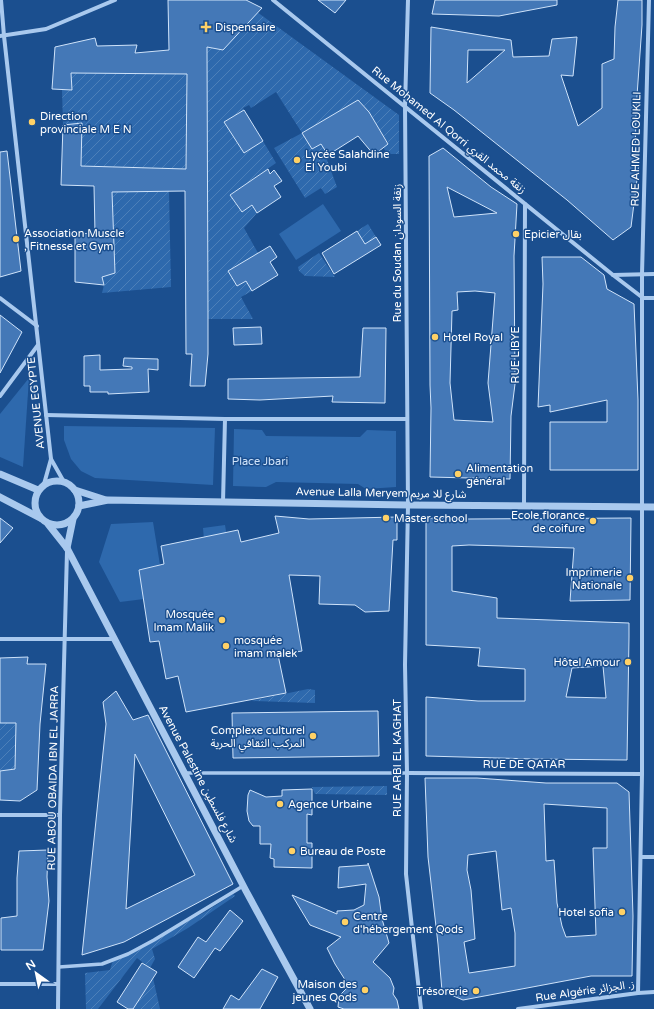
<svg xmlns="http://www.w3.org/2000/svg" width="654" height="1009" font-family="'Varela Round','Noto Sans Arabic',sans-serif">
	<defs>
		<pattern id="garden-furrows" width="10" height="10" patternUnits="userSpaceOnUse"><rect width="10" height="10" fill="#2e69ad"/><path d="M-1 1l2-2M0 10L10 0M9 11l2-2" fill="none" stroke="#4d80b9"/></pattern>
	</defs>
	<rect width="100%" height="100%" fill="#1b4f8f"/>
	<g fill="#2e69ad">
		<path d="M323,204L341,231L296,260L279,234Z"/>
		<path d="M29,378L23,467L0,457V414Z"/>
		<path d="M64,426L215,428L213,485L95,478L81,471L71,459L64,440Z"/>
		<path d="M234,429L262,430L266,436L360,437L367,430L396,431V487L366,489L358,484L276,482L266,487L233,486Z"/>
		<path d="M153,522L160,565L140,570L144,599L120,602L99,562L111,524Z"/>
		<path d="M225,525L227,537L204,540L203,528Z"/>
	</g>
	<g fill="url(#garden-furrows)">
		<path d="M257,12L399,115V154H387L383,147L388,143L369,112L358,100L302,133L312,149L321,144L328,155L327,160L337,187L325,194L321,188L305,198L274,148L302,133L276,92L251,108L249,105L243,108L244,110L224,122L244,153L263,141L276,163L230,195L242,212L252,205L257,213L244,228L258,253L229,271L237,286L246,281L252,291L241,297L253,319H208L207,47L223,49Z"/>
		<path d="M71,73L187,74L186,169L81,168L82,123L63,125L62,90H72Z"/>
		<path d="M169,191L171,287L102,293L104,285L102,277L115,272L112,192Z"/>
		<path d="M368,224L376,237L365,244L357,231Z"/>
		<path d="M319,253L335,277L305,276L299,271L298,267Z"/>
		<path d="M308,689L315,690V703L251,701Z"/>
		<path d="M0,723H16L26,768L0,771Z"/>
		<path d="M387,786V795L315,794L312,787Z"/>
		<path d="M233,894L235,896L188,928L152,949L155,959L150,968L137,958L98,1009H86L85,973L110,970L113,960L207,911Z"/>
		<path d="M153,978L160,1009H133Z"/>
	</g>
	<g fill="#4478b7" stroke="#cfe3fa" fill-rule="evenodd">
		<path d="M168,0H246L262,8L223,50L207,47L208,319V354L205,386H190L192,354H186L185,191L112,192L115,273L102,277L104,285L75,282V234L95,233L94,186L61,185L63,125L82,123L81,166L186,169L187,74L71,73L72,90L52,89L55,47L95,38L97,46L137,45L135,53L169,50Z"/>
		<path d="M318,0H346L335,13Z"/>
		<path d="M435,0H557V5L499,16L432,14Z"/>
		<path d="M618,0H642V25L636,110L635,164H639L631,227L613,240L567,200L454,110L430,93L431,27L511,40L513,57L549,56L552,39L577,37L573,76L561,75L578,126L602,108V64L614,59L615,27ZM468,50H505L467,83Z"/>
		<path d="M358,100L369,112L388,144L374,155L358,136L328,155L321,144L312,149L302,133Z"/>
		<path d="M244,110L263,141L244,153L224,122Z"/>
		<path d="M443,148L491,187L517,204L514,256L515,384L511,416L510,479L430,477L431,408L430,385L429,156ZM447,187L497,213L454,217ZM475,291L495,293L488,383L493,422L454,420L450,383L452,311L458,310L457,292Z"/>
		<path d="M7,151L21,271L0,277V152Z"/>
		<path d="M268,169L270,174L274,170L282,181L274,186L281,197L257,213L252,205L242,212L230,195Z"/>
		<path d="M357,231L365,244L376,237L381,245L334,274L322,253Z"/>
		<path d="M270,246L277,257L270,262L278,275L252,291L246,281L237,286L228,271Z"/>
		<path d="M542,257H581L604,275L607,289L634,304L638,400V470H550V422H607V400L550,412V405L538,407L543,284Z"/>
		<path d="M0,315L22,332L0,373Z"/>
		<path d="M261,327L262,344L234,345L233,328Z"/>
		<path d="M363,328H386L385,403L332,402L333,396L260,400L228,399V379L360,377Z"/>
		<path d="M100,355V370L132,369V367L123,366L124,358L158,359V370L148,369L149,392L108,394V392H90V386H84V356Z"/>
		<path d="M275,516L309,519L397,517V540H393L389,611L365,612L355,605L319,604L320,576L289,575L302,651L278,655L286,693L186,712L178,676L166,679L159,641L150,642L139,570L164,564L161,546L238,530L241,542L279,533Z"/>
		<path d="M0,518L13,528L0,543Z"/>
		<path d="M426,518L466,519L631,518L630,600L570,601L574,548L469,545L452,546V591L497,598V618L629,623V637L627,760L534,759L426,756V697L478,701H525V669L478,666L480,648L426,645ZM603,666L606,698L566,697L572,668Z"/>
		<path d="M28,657L27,664H46L40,724L37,790L20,801L0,800V771L15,769L16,723H0V658Z"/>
		<path d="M116,691L133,720L148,715L233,884L124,942L82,955L106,724L103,702ZM135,754L195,875L126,909Z"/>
		<path d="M378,711L379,756L233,758L232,713Z"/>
		<path d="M425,778H477L546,783H617L629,792L633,916L632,976H591L463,1000L442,991L438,944L428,857ZM544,804L607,808V848H593L596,935L566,937L562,926L557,903L554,860L546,861ZM496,851L502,910L511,908L515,933V966L469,973L464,942L475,939L471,890L467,870L468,855Z"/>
		<path d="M312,789V815L307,814V843H312V868L274,867V859L270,858L271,844H260V826H253L249,821L247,811L248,795L250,790L266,797L282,796V790Z"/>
		<path d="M48,850L47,877L49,901L43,950H1V918L17,916V878L19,851Z"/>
		<path d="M368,863L379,897L382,919L389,943L373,962L390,978L394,988L393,994L397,1000L399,1009H344L338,1007L339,996L349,986L335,964L327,948L341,937L310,925L292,895L337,914V911L354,910L364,905L366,884L338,888L339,867L368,865Z"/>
		<path d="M230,910L243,921L220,951L215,948L194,978L178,967L198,937L206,942Z"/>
		<path d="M142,963L157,972L133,1009H128L117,1002Z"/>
		<path d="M262,969L278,977L260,1009H223L231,995L239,1000Z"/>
	</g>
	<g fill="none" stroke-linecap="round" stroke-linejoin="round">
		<g stroke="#a9c9ee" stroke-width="3.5">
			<path d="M185,773H407"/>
			<path d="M59,967L102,964L128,954L154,940L243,886"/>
		</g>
		<g stroke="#a9c9ee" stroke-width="4">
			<path d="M1,0L4,36L51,459L44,484"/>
			<path d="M273,0L613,275L643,298H654"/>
			<path d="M408,0L405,106L408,505L405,665L407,773L406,874L421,1009"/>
			<path d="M0,36L46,29L115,0"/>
			<path d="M613,275L654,274"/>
			<path d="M0,298L37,326"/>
			<path d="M0,396L38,345"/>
			<path d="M46,415L225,419H407"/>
			<path d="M51,459L64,482"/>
			<path d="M223,502L225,419"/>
			<path d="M524,506L525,204"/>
			<path d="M0,639H114"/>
			<path d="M407,773L642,774"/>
			<path d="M0,815H60"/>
			<path d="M641,857H654"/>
			<path d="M0,984H58"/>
			<path d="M638,993L642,774V274L649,0"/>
			<path d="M58,1009L60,815L67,551"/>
			<path d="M518,1009L638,993L654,992"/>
		</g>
		<g stroke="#a9c9ee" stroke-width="7">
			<path d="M0,474L38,490"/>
			<circle cx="57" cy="503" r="22"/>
			<path d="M75,490L106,500"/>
			<path d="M0,497L40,518"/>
			<path d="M79,506L108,500L408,505L654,507"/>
			<path d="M48,524L67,548L246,891L310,1009"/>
			<path d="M67,548L73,519"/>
		</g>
	</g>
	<g fill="#ffd166" stroke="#1b4f8f" stroke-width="1.5">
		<path d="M204 21h4v4h4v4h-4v4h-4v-4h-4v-4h4z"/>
		<circle cx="32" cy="122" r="4"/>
		<circle cx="297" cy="160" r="4"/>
		<circle cx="516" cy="234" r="4"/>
		<circle cx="16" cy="239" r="4"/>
		<circle cx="435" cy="337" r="4"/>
		<circle cx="458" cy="474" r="4"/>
		<circle cx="386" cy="518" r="4"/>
		<circle cx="593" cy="521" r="4"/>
		<circle cx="630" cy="578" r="4"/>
		<circle cx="222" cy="620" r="4"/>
		<circle cx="226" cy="646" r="4"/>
		<circle cx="628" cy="662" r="4"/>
		<circle cx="313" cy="736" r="4"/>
		<circle cx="280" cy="804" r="4"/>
		<circle cx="292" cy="851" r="4"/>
		<circle cx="622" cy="912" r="4"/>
		<circle cx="345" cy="922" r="4"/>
		<circle cx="365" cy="990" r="4"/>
		<circle cx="476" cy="991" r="4"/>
	</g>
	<g text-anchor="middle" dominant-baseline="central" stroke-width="3" stroke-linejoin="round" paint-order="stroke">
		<g font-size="11" fill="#fff" stroke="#1b4f8f" text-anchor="start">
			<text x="215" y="27">Dispensaire</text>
			<text x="40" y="116">Direction<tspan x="40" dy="13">provinciale M E N</tspan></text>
			<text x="305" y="154">Lycée Salahdine<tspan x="305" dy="13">El Youbi</tspan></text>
			<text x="24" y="233">Association Muscle<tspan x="24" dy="13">, Fitnesse et Gym</tspan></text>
			<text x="524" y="234">Epicier بقال</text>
			<text x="443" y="337">Hotel Royal</text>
			<text x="466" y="468">Alimentation<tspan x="466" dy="13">général</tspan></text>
			<text x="585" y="515" text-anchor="end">Ecole florance<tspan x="585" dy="13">de coifure</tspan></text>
			<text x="394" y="518">Master school</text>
			<text x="622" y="572" text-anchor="end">Imprimerie<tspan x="622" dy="13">Nationale</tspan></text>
			<text x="214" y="614" text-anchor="end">Mosquée<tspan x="214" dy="13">Imam Malik</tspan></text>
			<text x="234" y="640">mosquée<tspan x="234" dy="13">imam malek</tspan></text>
			<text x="620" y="662" text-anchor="end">Hôtel Amour</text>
			<text x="305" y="730" text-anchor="end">Complexe culturel<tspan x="305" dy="13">المركب الثقافي الحرية</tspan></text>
			<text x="288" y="804">Agence Urbaine</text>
			<text x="300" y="851">Bureau de Poste</text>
			<text x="614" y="912" text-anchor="end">Hotel sofia</text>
			<text x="353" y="916">Centre<tspan x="353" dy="13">d'hébergement Qods</tspan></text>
			<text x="357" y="984" text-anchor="end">Maison des<tspan x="357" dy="13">jeunes Qods</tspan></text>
			<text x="468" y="991" text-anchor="end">Trésorerie</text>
		</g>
		<g font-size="11" fill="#fff" stroke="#1b4f8f">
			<text transform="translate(449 130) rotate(39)">Rue Mohamed Al Qorri زنقة محمد القري</text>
			<text transform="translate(636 149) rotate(-89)">RUE AHMED LOUKILI</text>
			<text transform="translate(397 253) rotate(-90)">Rue du Soudan زنقة السودان</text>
			<text transform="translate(515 355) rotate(-90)">RUE LIBYE</text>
			<text transform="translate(36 403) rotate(-96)">AVENUE EGYPTE</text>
			<text transform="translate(381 493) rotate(1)">Avenue Lalla Meryem شارع للا مريم</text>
			<text transform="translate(397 758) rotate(-90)">RUE ARBI EL KAGHAT</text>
			<text x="524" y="764">RUE DE QATAR</text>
			<text transform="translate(198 774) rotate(62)">Avenue Palestine شارع فلسطين</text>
			<text transform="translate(53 778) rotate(-89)">RUE ABOU OBAIDA IBN EL JARRA</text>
			<text transform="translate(585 991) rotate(-8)">Rue Algérie ز. الجزائر</text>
		</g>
		<g font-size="11" fill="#cfe3fa" stroke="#1b4f8f">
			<text x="260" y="461">Place Jbari</text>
		</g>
	</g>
	<g transform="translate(36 973) rotate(327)" stroke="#1b4f8f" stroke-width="3" paint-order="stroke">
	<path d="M0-3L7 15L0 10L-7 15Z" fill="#ffffff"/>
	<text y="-6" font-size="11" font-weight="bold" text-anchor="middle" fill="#ffffff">N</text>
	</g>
</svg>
